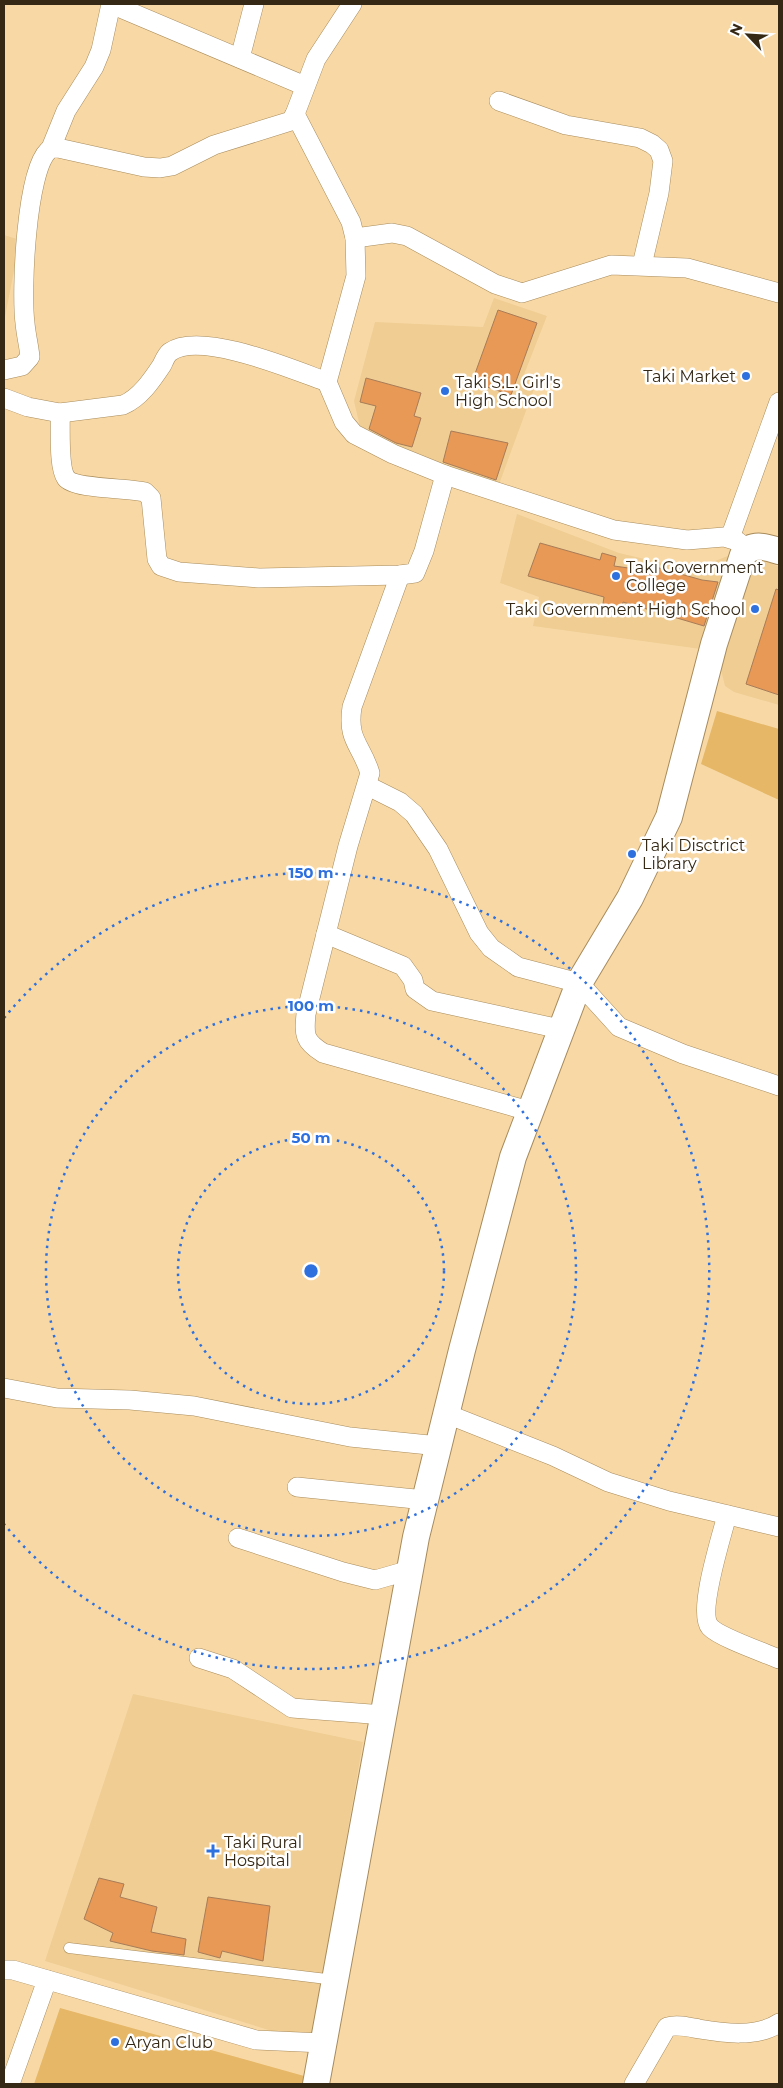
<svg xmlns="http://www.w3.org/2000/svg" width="783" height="2088" font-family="Montserrat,sans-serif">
	<rect width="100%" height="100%" fill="#f8d9a6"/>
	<g fill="#efcd93">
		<path d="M4,235L20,240L4,322Z"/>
		<path d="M494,298L547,316L523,377L537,381L498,487L362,435L354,401L375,322L483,327Z"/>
		<path d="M517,514L619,553L692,570L738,552L708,650L533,626L539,597L500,583Z"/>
		<path d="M748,553L779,567V705L734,692L725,686L722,674L719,652Z"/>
		<path d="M133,1694L363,1742L311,2043L45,1961Z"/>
	</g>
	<g fill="#e5b767">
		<path d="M717,711L779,729V800L701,764Z"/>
		<path d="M60,2008L304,2076L302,2084H34Z"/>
	</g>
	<g fill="#e79955" stroke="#a87c58">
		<path d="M498,310L537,323L511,395L472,382Z"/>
		<path d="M366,378L421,393L414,416L421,418L412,447L396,443L369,429L376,406L360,402Z"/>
		<path d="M451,431L508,443L496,480L443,462Z"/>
		<path d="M540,543L600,560L602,553L616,557L614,566L643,570L645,564L702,580L718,582L704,626L623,602L621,613L602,610L604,597L528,576Z"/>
		<path d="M776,589L779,590V695L746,684Z"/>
		<path d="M99,1878L124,1884L120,1897L157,1907L151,1932L186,1939L184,1955L152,1951L110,1941L113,1933L84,1919Z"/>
		<path d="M208,1897L270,1906L263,1961L222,1951L220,1958L198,1952Z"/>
	</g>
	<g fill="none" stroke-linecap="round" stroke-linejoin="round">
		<g stroke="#a88b5b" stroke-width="11">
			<path id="lane" d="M69,1948L335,1980"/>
		</g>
		<g stroke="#a88b5b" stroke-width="20">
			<g id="street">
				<path d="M111,4L305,86"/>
				<path d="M240,58L254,4"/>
				<path d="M499,101L566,125L640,138L652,144L659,150L663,161L659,193L642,265"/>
				<path d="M295,114L351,222L355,238L356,276L327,382L344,422L354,434L393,454L445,475L614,530L687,540L724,537L737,541L747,549"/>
				<path d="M51,148L66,111L94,67L101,50L111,4"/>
				<path d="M355,238L392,233L407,236L495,284L522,293L611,265L687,268L779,293"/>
				<path d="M4,370L22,366L30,357C29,346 26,335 25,323C21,292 26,172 48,151C51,148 54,148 58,148L144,167L160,168L172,166L214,145L291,121L295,114L316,59L352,4"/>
				<path d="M4,398L28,407L60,413L123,405C140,398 152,380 162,365C164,361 166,355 170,352C200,330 294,370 327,382"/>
				<path d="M60,413C61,427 58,467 66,478C74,489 129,488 145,492L151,498L157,559L161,566L179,572L259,578L400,575L415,573L424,551L445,475"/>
				<path d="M730,538L779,402"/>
				<path d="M400,575L352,707C347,741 361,744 370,773L348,846L306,1014C304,1035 304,1041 323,1053L529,1111"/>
				<path d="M368,786L400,802L414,814L438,849L479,933L491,948L518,967L579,983L619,1027L683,1054L779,1086"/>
				<path d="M326,934L403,966L413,980L415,989L432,1001L560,1029"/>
				<path d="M4,1388L57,1398L130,1400L194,1406L350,1437L439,1446"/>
				<path d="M447,1414L553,1456L608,1482L669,1501L779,1527"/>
				<path d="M297,1487L425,1500"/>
				<path d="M727,1515C722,1535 697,1612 710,1627C719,1637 765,1653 779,1659"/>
				<path d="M238,1538L343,1572L375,1580L410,1570"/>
				<path d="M199,1658L233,1669L292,1708L384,1715"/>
				<path d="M4,1970H13L256,2040L323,2043"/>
				<path d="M10,2084L47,1980"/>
				<path d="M634,2084L667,2027C677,2024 689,2027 699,2029C723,2033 757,2038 779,2023"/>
			</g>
		</g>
		<g stroke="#a88b5b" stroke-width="28">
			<path id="secondary" d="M316,2084L416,1537L462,1350L513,1157L579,983L630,898L669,817L714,644L743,555C752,542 766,547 779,551"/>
		</g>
		<use href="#lane" stroke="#fff" stroke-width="10"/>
		<use href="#street" stroke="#fff" stroke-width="19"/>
		<use href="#secondary" stroke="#fff" stroke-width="26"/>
	</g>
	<g fill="none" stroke="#2e70dd" stroke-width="2.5" stroke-dasharray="2.5 5">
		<circle cx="311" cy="1271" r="133"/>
		<circle cx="311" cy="1271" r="265"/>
		<path d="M4 1018A398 398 0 1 1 4 1524"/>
	</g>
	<g fill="#2e70dd" stroke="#fff" stroke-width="2">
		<circle cx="746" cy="376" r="5"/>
		<circle cx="445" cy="391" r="5"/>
		<circle cx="616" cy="576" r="5"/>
		<circle cx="755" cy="609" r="5"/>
		<circle cx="632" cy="854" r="5"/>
		<path d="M210.5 1843.5h5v5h5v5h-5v5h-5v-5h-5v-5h5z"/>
		<circle cx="115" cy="2042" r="5"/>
	</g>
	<g text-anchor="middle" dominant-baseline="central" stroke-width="5" stroke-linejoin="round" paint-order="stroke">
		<g font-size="16" fill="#352915" stroke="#fff" text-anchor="start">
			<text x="736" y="376" text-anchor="end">Taki Market</text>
			<text x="455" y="382">Taki S.L. Girl's<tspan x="455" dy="18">High School</tspan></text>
			<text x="626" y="567">Taki Government<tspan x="626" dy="18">College</tspan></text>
			<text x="745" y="609" text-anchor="end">Taki Government High School</text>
			<text x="642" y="845">Taki Disctrict<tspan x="642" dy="18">Library</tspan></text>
			<text x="224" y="1842">Taki Rural<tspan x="224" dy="18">Hospital</tspan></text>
			<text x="125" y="2042">Aryan Club</text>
		</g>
	</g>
	<circle cx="311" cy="1271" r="8" fill="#2e70dd" stroke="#fff" stroke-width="2.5"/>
	<g font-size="15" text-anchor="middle" font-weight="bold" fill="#2e70dd" stroke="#fff" stroke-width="5" stroke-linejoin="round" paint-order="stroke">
		<text x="311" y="878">150 m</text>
		<text x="311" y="1011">100 m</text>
		<text x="311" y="1143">50 m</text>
	</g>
	<rect width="783" height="2088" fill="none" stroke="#352915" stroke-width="10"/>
	<g transform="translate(748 35) rotate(295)" stroke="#ffffff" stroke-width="4" paint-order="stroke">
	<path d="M0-4L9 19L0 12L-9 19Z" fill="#352915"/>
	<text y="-8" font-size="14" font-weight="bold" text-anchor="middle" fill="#352915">N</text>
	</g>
</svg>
